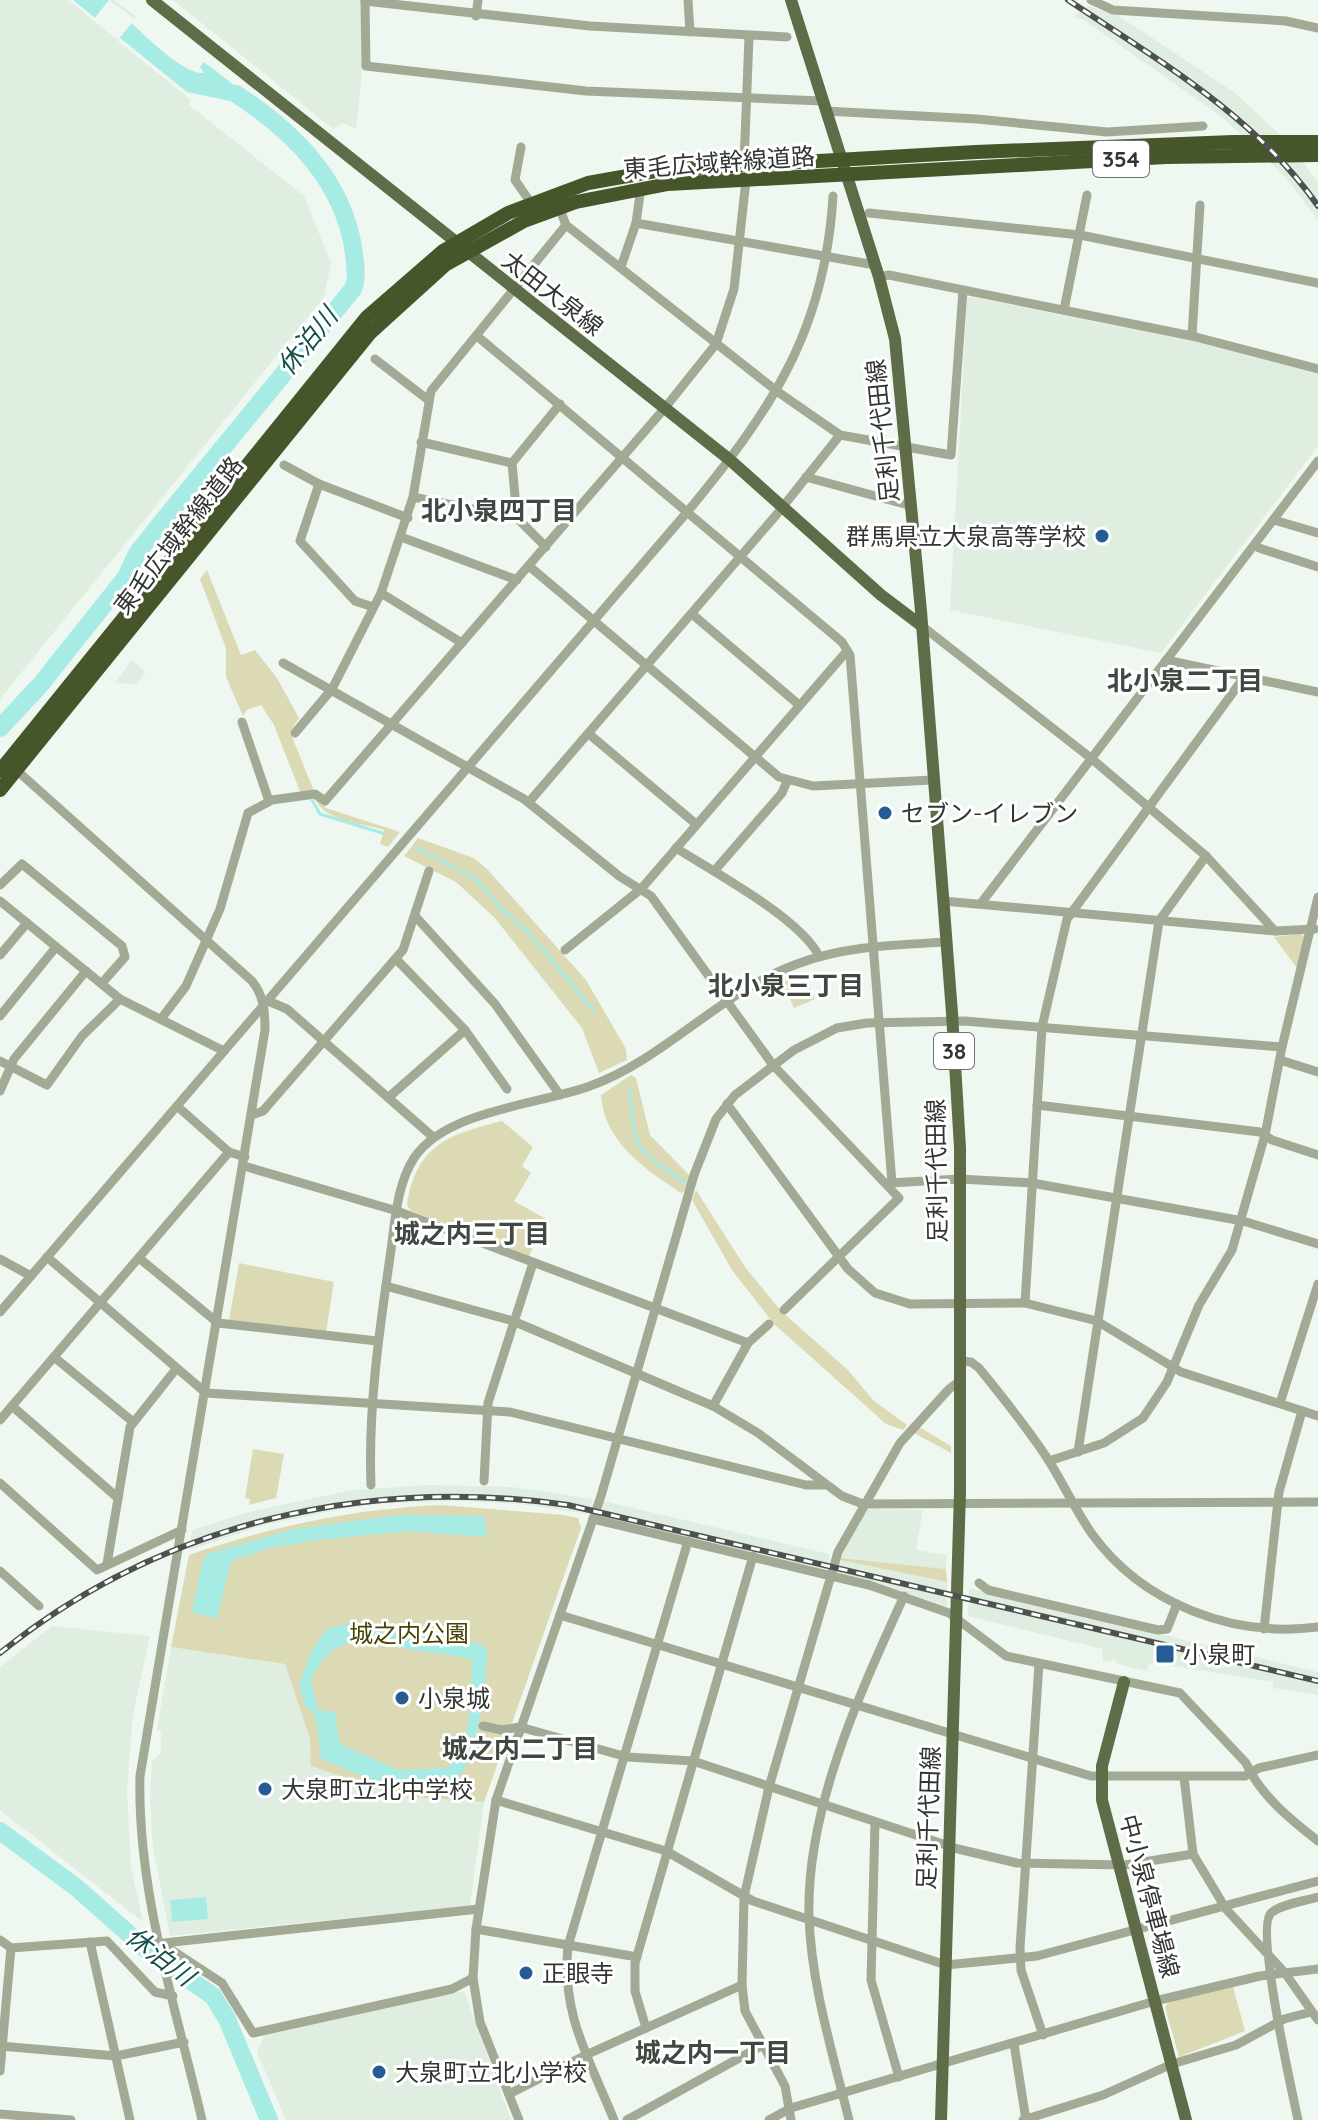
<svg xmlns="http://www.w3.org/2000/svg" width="1318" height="2120" font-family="Quicksand,'Noto Sans JP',sans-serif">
	<rect width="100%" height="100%" fill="#eff8f0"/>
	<g fill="#dfeee0">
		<path d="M0,0H69L93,20L109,0H114L136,17L118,41L190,99L189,105L304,196L331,263L324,297L0,699Z"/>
		<path d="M173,0H361L362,73L356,129L343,123L333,129Z"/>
		<path d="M1088,6L1116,14L1235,93L1290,144L1318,183V220L1286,178L1222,117L1084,20L1073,17Z"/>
		<path d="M971,297L1198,342L1318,374V446L1161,653L950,610L967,299Z"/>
		<path d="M131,660L146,672L136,684L115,683Z"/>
		<path d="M430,1485L512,1487L593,1499L588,1514L522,1504L461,1501L366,1504L264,1525L189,1550L192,1530L252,1511L353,1490Z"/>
		<path d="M603,1501L829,1554L828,1567L826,1571L597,1517Z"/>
		<path d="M866,1509L923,1510L916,1550L947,1555L946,1569L841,1558Z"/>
		<path d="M840,1560L947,1582V1607L878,1583L837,1573Z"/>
		<path d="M969,1588L1318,1672V1695L1273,1688V1682L1166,1665L1167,1661L1159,1659L1149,1665L1147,1671L1117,1664L1115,1660L1103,1662L1102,1649L968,1616Z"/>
		<path d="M52,1626L150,1636L133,1714L127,1790L131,1867L143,1922L0,1810V1667Z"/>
		<path d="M171,1647L285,1664L310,1740L399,1796L484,1802L470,1906L170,1936L153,1848L150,1801L152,1761L161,1753V1732L157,1729Z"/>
		<path d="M464,1991L511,2120H286L257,2052L265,2034Z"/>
	</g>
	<g fill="#dcdab4">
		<path d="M207,570L241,655L255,650L277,678L299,718L290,732L314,791L301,794L274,725L261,705L247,710L243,716L226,677V648L200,579Z"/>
		<path d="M315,798L326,808L400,832L388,847L380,844L384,830C363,823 324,822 315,798Z"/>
		<path d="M418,838L474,858L487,869L586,980L626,1049L627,1060L599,1073L582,1028L494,917L456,882L404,856Z"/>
		<path d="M1300,934L1306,937L1297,968L1274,937Z"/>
		<path d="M803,972L815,999L794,1008L782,981Z"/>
		<path d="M631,1075L636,1078L650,1135L690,1176L687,1190L681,1193C645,1169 604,1142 601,1095Z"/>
		<path d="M502,1121L533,1147L522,1166L531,1173L514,1201L546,1219L529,1256L411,1211L407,1205C416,1145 449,1134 502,1121Z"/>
		<path d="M696,1190L745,1267L782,1312L847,1369L874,1401L907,1425L903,1430L886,1424L774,1324L732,1270L692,1200Z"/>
		<path d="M239,1263L334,1282L326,1332L229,1321Z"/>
		<path d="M919,1427L951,1446V1453L914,1433Z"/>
		<path d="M253,1449L284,1454L276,1498L249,1505L250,1499L245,1498Z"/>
		<path d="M441,1505L564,1515L578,1518L581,1528L484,1802L399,1796L311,1766L310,1739L285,1664L171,1647L189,1555C273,1526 352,1509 441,1505Z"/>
		<path d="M841,1558L946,1569L947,1582L840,1560Z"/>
		<path d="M1233,1987L1245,2031L1179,2057L1165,2007L1169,2002Z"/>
	</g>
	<g fill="#a7ebe5" fill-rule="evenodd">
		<path d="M73,0H108C127,17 179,75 204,73L200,67L204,62L252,99L254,106L187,92Z"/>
		<path d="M400,1515L484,1516L487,1537L409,1531L317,1540L269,1548L231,1561L217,1619L192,1612L202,1563L207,1554L294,1529Z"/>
		<path d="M346,1624L481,1644L488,1653C484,1683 481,1766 452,1782C439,1788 411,1788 397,1786C372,1783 345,1767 321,1759L317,1725L313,1712L305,1706L299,1685L312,1650L326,1630ZM356,1641L472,1659C470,1694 474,1743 447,1768L398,1770L340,1744L335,1712L318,1710L311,1680C322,1658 330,1647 356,1641Z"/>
		<path d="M206,1897L208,1919L172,1922L170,1900Z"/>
	</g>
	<path fill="#eff8f0" d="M109,0L135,19L118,40L93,20Z"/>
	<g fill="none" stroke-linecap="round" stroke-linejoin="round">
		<g stroke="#a7ebe5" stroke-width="3">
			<path d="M312,800L320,814L382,833"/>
			<path d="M415,847L476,879L502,910L528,932L594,1011"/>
			<path d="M630,1089C634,1156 636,1147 687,1184"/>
		</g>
		<g stroke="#a7ebe5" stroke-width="18">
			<path d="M0,728L41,684L126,577L138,552L157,528L353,289C358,277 355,266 354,253C344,181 294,132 236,94"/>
			<path d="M0,1831L77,1888L149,1952L213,1996L227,2019L269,2120"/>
		</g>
		<g stroke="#a2aa96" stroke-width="9">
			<path d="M365,0L366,66L586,91L822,101"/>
			<path d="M688,0L690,32"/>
			<path d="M1091,0L1113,10L1286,21L1318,28"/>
			<path d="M365,1L590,26L787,37"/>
			<path d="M476,16L478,0"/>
			<path d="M825,111L977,119L1107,132L1203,126"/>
			<path d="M521,147L515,180L531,203"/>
			<path d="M744,164L749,37"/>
			<path d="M559,207L566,225L778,392L840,435L951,455L963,290"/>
			<path d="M869,213L1080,235L1318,283"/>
			<path d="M636,223L875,265"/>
			<path d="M621,267L636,223L641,187"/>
			<path d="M879,277L889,275L1192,336L1318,369"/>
			<path d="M1064,310L1087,195"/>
			<path d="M477,336L842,642L850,655L892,1183"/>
			<path d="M1192,336L1200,205"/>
			<path d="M375,359L427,399"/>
			<path d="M421,442L512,463L560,404"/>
			<path d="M512,463L517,518L546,547"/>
			<path d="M284,465L319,484L408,518"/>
			<path d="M806,477L912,506"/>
			<path d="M319,484L300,541L355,601L373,607"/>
			<path d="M413,497L517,518"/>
			<path d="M1274,520L1318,533"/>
			<path d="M401,537L517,580"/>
			<path d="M1259,548L1318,567"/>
			<path d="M529,566L779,777L813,786L933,780"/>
			<path d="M381,593L462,643"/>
			<path d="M692,614L798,704"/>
			<path d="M922,626L1092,759L1206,856L1275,931"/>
			<path d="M1166,660L1318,692"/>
			<path d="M283,663L524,799L619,876L651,896L773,1065L899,1198L784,1310"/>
			<path d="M242,722L269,801"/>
			<path d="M295,733L332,689L381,593L413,497L431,391L566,225"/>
			<path d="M589,734L696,824"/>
			<path d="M13,767L252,981C264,996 265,1011 265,1030L140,1776C137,1893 176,2007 202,2120"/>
			<path d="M529,802L777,514L840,435"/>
			<path d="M676,848C712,871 800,918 819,956"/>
			<path d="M716,869L782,793L787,781"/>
			<path d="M0,885L22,864L122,946L125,957L102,983"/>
			<path d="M0,901L120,999L224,1051"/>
			<path d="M943,901L1275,931L1315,929"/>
			<path d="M982,902L1318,461"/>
			<path d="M416,917L495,1004L560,1095"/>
			<path d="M565,950L641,889L847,651"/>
			<path d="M0,955L27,923"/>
			<path d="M396,959L465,1030L507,1089"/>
			<path d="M268,1001L287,1009L433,1137"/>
			<path d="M0,1016L56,947"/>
			<path d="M161,1019L186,986L220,909L248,813L272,800L315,794L325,801L664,409L716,344L734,289L746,180"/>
			<path d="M1280,1060L1318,1072"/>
			<path d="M0,1061L47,1085L82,1036L120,999"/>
			<path d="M0,1091L14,1059L86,971"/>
			<path d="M389,1097L465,1030"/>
			<path d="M727,1104L848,1269L875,1293L910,1304L1025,1303L1097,1321L1181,1372L1318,1416"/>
			<path d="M1037,1105L1260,1132L1272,1140L1318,1155"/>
			<path d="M177,1106L229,1152L245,1157"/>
			<path d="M252,1115L263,1111L403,950L429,871"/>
			<path d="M244,1166L397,1211L748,1343"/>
			<path d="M889,1183L960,1179L1032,1183L1243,1221L1318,1244"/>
			<path d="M47,1257L206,1393L510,1412L806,1485H825"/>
			<path d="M139,1258L218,1323L377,1341"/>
			<path d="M0,1259L31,1276"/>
			<path d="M386,1286L513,1321L713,1406L758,1433L842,1496L863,1504L1318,1502"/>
			<path d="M1025,1303L1042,1027L1067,919L1245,676"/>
			<path d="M0,1312L688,511C771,410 825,332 833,196"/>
			<path d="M54,1357L132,1421"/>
			<path d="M961,1361L971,1362L979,1368C1003,1398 1028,1428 1049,1461C1064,1485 1076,1511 1092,1534C1143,1604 1233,1638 1318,1627"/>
			<path d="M1280,1403L1318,1284"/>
			<path d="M12,1406L118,1498"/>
			<path d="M713,1406L748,1343L769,1324"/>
			<path d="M0,1420L229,1152"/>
			<path d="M1078,1452L1159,921L1206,856"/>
			<path d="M1049,1461L1104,1443L1143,1418L1167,1382L1199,1305L1232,1250L1265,1135L1282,1047L1318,897"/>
			<path d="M484,1481L488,1403L533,1263"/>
			<path d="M0,1483L97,1570L182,1530"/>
			<path d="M371,1485C368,1409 379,1333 390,1257C395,1224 396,1186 414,1158C446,1110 538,1105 590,1086C665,1059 720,992 797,964C845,946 895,945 946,942"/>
			<path d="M593,1519L869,1585L949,1613L1006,1656L1180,1693L1246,1763C1260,1795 1291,1820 1318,1841"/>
			<path d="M107,1564L130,1427L176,1369"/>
			<path d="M0,1571L39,1606"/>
			<path d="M979,1583L988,1590L1158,1630L1167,1629L1177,1604"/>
			<path d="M560,1615L1091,1776H1245L1259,1768L1318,1755"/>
			<path d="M1264,1629L1279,1492L1302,1411"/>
			<path d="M1039,1664L1020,1948L1021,1970L1043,2035"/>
			<path d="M483,1726L502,1730L520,1727L627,1757L693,1761L958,1849L1017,1863L1125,1865L1193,1854"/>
			<path d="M1184,1777L1193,1854L1226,1909L1285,1973L1318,2020"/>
			<path d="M496,1800L666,1851L753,1901L946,1965L1037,1956L1318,1881"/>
			<path d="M875,1822L871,1980L899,2077"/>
			<path d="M476,1929L637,1957"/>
			<path d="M0,1940L11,1948L107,1941L155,1992L173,1996"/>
			<path d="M90,1942L130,2120"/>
			<path d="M161,1943L222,1983L253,2033L452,1989L473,1978"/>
			<path d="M164,1943L479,1909"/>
			<path d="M646,2028L635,1991V1963L753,1556"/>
			<path d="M1014,2044L1026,2120"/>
			<path d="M0,2046L116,2056L184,2042"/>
			<path d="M0,2071L11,1948"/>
			<path d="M509,2094L588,2054L742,1985"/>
			<path d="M0,2114L71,2120"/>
			<path d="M519,2120L480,2022L473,1978L476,1929L496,1800L601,1496L694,1175L716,1119L735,1095L794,1050L837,1028L867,1023L964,1021L1282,1047"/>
			<path d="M614,2120C589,2058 561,2014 568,1946L688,1541"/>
			<path d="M627,2120L763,2045"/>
			<path d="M769,2120L791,2108L1155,2001L1260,1976L1318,1969"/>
			<path d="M791,2120L785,2086L745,2011L742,1985L744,1897L769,1787L838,1552L900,1443L949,1389L961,1380"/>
			<path d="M849,2120C833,2054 811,1984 809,1916C806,1809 860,1693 904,1596"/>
			<path d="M1023,2120L1103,2095L1172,2064L1236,2045L1284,2019L1311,2012"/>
			<path d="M1298,2120C1292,2091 1255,1928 1271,1913C1281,1904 1305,1901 1318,1897"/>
		</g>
		<g stroke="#5e6c47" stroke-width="12">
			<path d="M152,0L730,460L881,595L922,626"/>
			<path d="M791,0L879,277L895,339L921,611L952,1013L960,1148V1492L941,2120"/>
			<path d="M1124,1682L1102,1766V1800L1186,2120"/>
		</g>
		<g stroke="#46562a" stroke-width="14">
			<path d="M0,771L367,317L443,251L508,213L588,183L661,170L976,152L1233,142H1318"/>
			<path d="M0,790L370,333L445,265L524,221L576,202L668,184L1166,157L1318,155"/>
		</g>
		<g stroke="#4e524f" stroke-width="6">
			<g id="rail">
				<path d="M1068,0C1158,60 1255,116 1318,206"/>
				<path d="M0,1653C161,1523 365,1476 568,1505L1318,1681"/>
			</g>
		</g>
		<use href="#rail" stroke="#fff" stroke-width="3" stroke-dasharray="9" stroke-linecap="butt"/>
	</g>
	<g fill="#265c95" stroke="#fff" stroke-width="3">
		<circle cx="1102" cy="536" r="8"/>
		<circle cx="885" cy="813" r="8"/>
		<rect x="1155" y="1644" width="20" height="20" rx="4"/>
		<circle cx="402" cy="1698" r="8"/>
		<circle cx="265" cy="1789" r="8"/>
		<circle cx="526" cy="1973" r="8"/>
		<circle cx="379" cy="2072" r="8"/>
	</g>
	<g text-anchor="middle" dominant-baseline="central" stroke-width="6" stroke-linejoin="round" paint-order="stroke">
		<g fill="#fff" stroke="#707270" stroke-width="2">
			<rect x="1093" y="141" width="56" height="36" rx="6"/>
			<rect x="934" y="1033" width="40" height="36" rx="6"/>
		</g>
		<g font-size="22" font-weight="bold" fill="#323633">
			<text x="1121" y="159">354</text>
			<text x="954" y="1051">38</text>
		</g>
		<g font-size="24" fill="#323633" stroke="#fff">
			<text transform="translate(719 162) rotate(-4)">東毛広域幹線道路</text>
			<text transform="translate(553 293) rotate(38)">太田大泉線</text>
			<text transform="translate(882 431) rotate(-96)">足利千代田線</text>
			<text transform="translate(178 535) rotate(-52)">東毛広域幹線道路</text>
			<text transform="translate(936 1171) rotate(-91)">足利千代田線</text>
			<text transform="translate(928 1818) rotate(-88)">足利千代田線</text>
			<text transform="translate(1150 1896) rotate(75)">中小泉停車場線</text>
		</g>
		<g font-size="24" fill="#323633" stroke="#fff" text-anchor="start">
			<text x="1086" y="536" text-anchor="end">群馬県立大泉高等学校</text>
			<text x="901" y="813">セブン-イレブン</text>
			<text x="1183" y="1654">小泉町</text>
			<text x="418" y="1698">小泉城</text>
			<text x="281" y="1789">大泉町立北中学校</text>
			<text x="542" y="1973">正眼寺</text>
			<text x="395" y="2072">大泉町立北小学校</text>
		</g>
		<g font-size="24" fill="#484301" stroke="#fff">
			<text x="409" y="1633">城之内公園</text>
		</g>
		<g font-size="26" font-style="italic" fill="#15514d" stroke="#fff">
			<text transform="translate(307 341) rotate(-51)">休泊川</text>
			<text transform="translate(160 1956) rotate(37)">休泊川</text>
		</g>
		<g font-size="26" font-weight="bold" fill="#414842" stroke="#fff">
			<text x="499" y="510">北小泉四丁目</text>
			<text x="1185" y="680">北小泉二丁目</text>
			<text x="786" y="985">北小泉三丁目</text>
			<text x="472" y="1233">城之内三丁目</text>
			<text x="520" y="1748">城之内二丁目</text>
			<text x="713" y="2052">城之内一丁目</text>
		</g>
	</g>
</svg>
